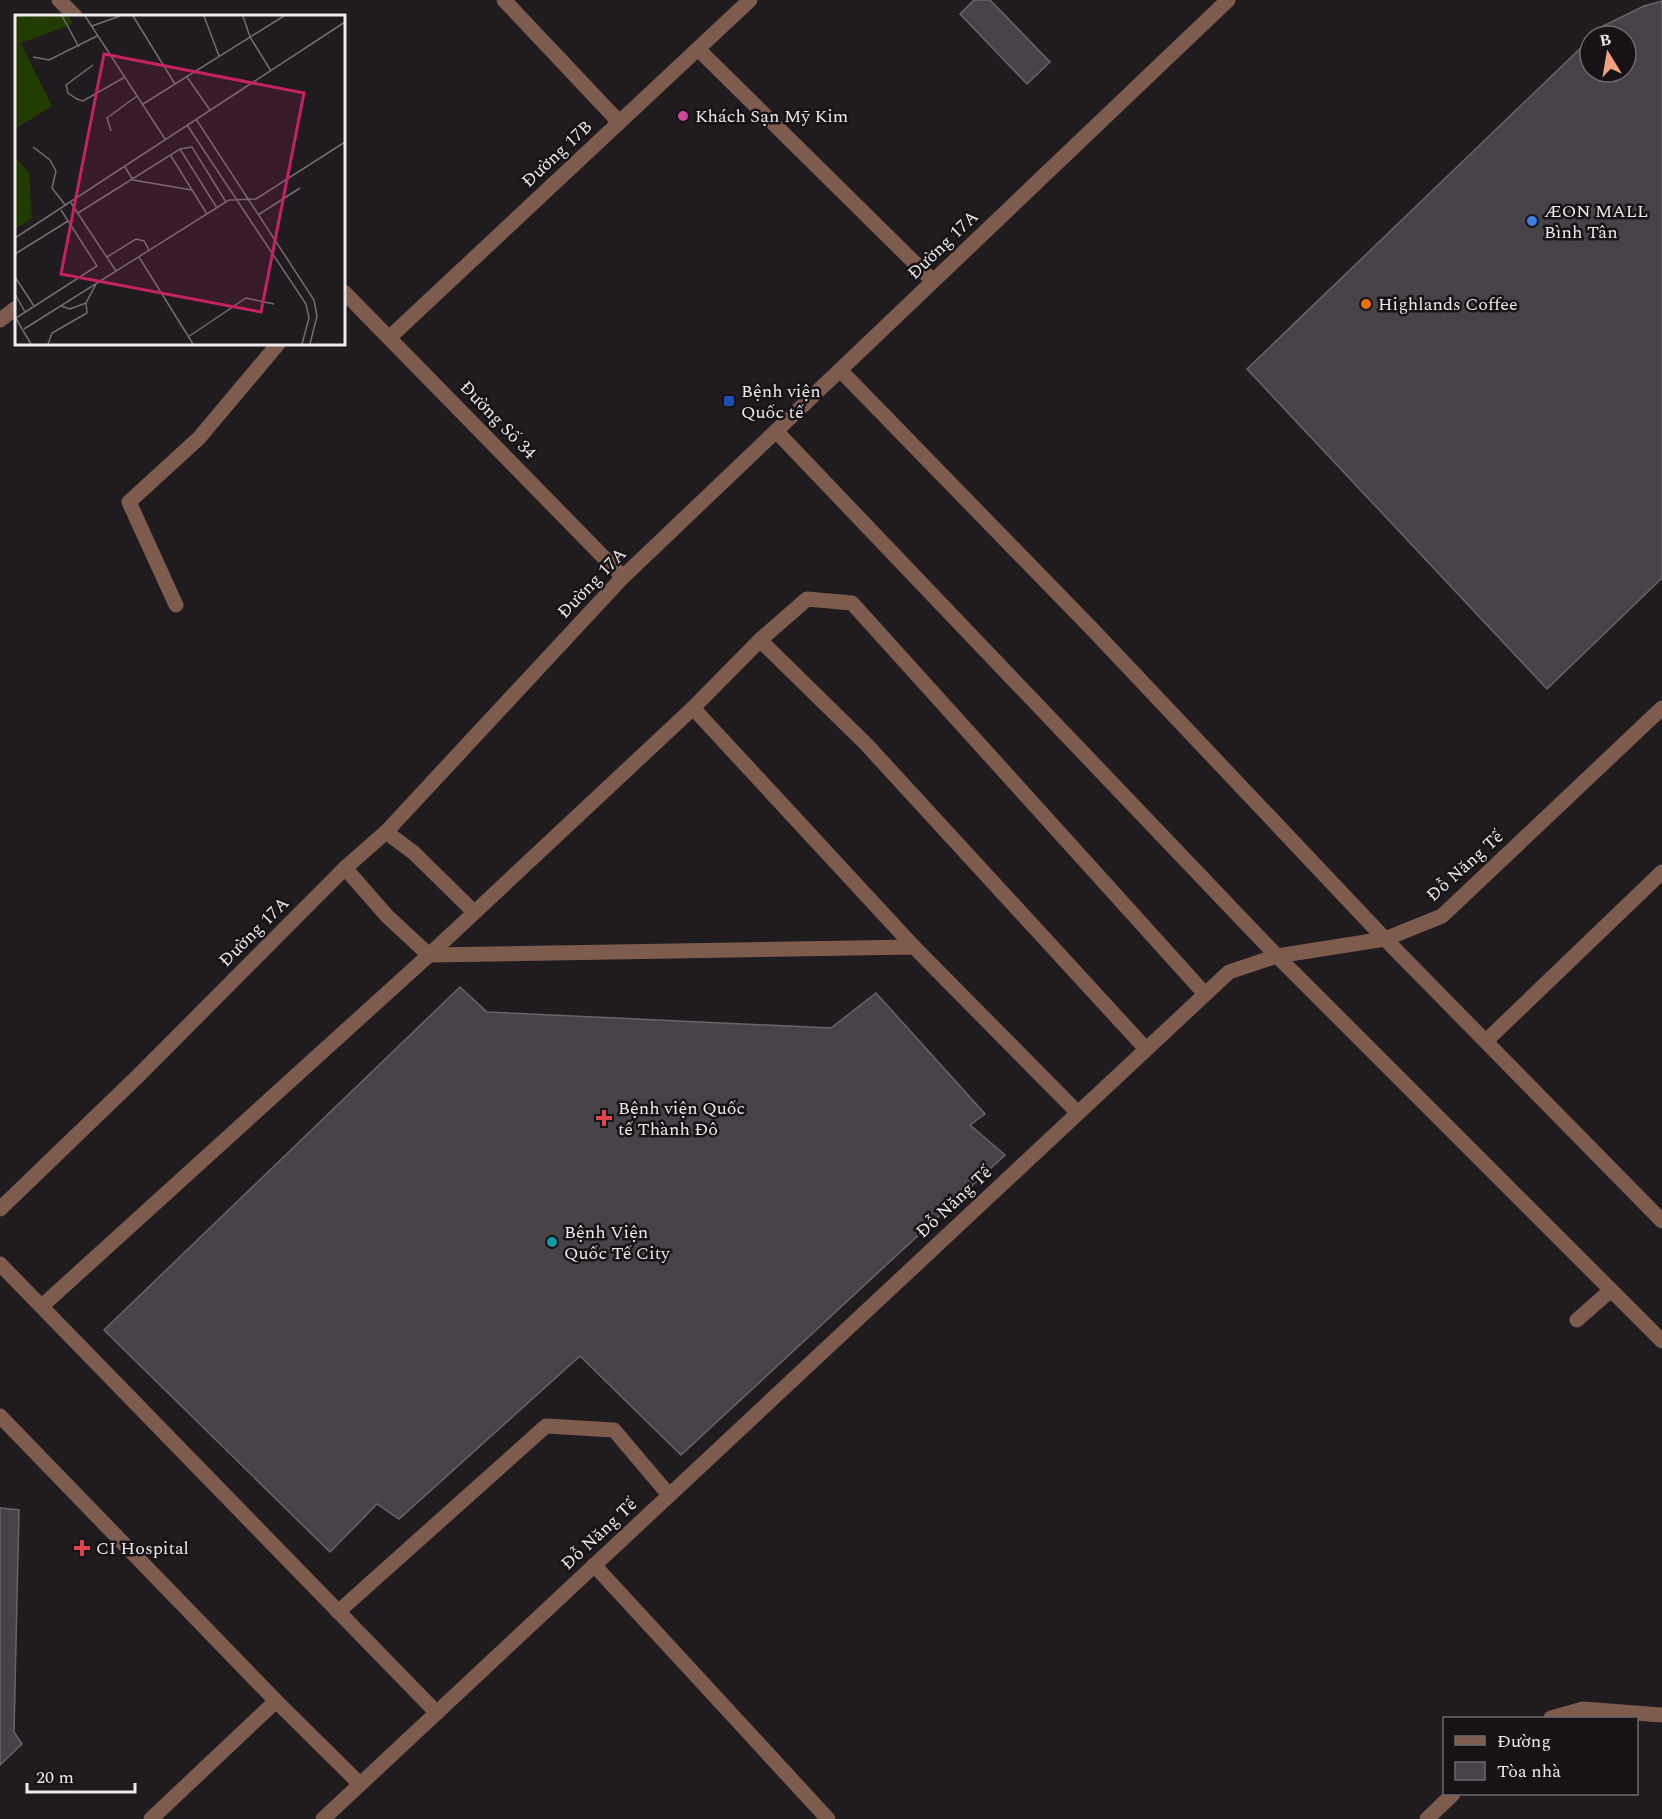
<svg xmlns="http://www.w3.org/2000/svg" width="1662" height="1819" font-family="Spectral,serif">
	<rect width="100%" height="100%" fill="#1f1b1f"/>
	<g fill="#474247" stroke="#69646a" stroke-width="1.5">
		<path d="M974,0H990L1050,62L1027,84L960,14Z"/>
		<path d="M1662,1V578L1547,689L1247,369L1590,39V72H1626V36H1593L1603,26L1644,6Z"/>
		<path d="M460,987L487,1012L831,1028L876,993L985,1114L970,1125L1005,1155L681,1455L580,1356L399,1519L377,1504L330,1552L104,1330Z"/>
		<path d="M0,1508L19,1510L14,1732L22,1744L0,1765Z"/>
	</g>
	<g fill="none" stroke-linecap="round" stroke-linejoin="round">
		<g stroke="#7d5c4e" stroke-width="15">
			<path d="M698,49L933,281"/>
			<path d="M0,320L16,308"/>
			<path d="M176,605L129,502L199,438L278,344"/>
			<path d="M760,640L807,599L852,603L1205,994"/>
			<path d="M693,708L914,947"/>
			<path d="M386,832L414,853L474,912"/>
			<path d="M345,868L387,916L429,955L914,947L1078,1113"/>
			<path d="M1486,1041L1662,872"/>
			<path d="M0,1264L437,1713"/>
			<path d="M42,1306L429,955L693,708L760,640L866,744L1146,1049"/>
			<path d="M1577,1320L1611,1290"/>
			<path d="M0,1416L276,1701L151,1819"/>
			<path d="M594,1565L828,1819"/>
			<path d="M338,1612L546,1426L614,1430L669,1495"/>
			<path d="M276,1701L360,1784"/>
		</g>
		<g stroke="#7d5c4e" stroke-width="15">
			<path d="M59,0L75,16"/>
			<path d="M504,0L619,122"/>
			<path d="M344,292L623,577"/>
			<path d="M390,337L750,0"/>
			<path d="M840,370L1094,631L1385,939L1662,1221"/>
			<path d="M776,431L1277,956L1662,1341"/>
			<path d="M0,1209L138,1076L345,868L386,832L623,577L1228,0"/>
			<path d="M1551,1718L1583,1709L1662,1715"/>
			<path d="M323,1819L1229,972L1277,956L1385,939L1442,916L1662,708"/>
			<path d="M1427,1819L1453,1794"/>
		</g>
	</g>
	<circle fill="#d1479c" stroke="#161216" stroke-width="2" cx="683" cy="116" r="6"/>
	<circle fill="#3f7fe0" stroke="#161216" stroke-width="2" cx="1532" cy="221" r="6"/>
	<circle fill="#e8710a" stroke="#161216" stroke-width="2" cx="1366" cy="304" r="6"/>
	<rect fill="#1a4fb4" stroke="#161216" stroke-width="2" x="723" y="395" width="12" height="12" rx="3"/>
	<g fill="#e0444e" stroke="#161216" stroke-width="2">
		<path d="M601 1109h6v6h6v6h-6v6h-6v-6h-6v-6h6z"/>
		<path d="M79 1539h6v6h6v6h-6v6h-6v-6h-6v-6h6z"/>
	</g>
	<circle fill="#0f9aa8" stroke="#161216" stroke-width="2" cx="552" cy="1242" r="6"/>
	<g text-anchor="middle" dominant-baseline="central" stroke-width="5" stroke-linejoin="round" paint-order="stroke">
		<g font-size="18" fill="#edeaee" stroke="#161216" text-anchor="start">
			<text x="695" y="116">Khách Sạn Mỹ Kim</text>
			<text x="1544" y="211">ÆON MALL<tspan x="1544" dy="21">Bình Tân</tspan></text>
			<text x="1378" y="304">Highlands Coffee</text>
			<text x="741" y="391">Bệnh viện<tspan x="741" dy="21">Quốc tế</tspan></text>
			<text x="618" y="1108">Bệnh viện Quốc<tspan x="618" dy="21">tế Thành Đô</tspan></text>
			<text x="564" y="1232">Bệnh Viện<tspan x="564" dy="21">Quốc Tế City</tspan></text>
			<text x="96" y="1548">CI Hospital</text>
		</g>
		<g font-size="18" fill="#edeaee" stroke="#161216">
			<text transform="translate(557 154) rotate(-43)">Đường 17B</text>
			<text transform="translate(943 245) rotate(-44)">Đường 17A</text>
			<text transform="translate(498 420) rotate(46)">Đường Số 34</text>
			<text transform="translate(592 583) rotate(-46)">Đường 17A</text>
			<text transform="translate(1465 866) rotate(-42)">Đỗ Năng Tế</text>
			<text transform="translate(254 932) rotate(-45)">Đường 17A</text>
			<text transform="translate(954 1202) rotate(-43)">Đỗ Năng Tế</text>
			<text transform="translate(599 1534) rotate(-43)">Đỗ Năng Tế</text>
		</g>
	</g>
	<g transform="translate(15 15)">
		<rect width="330" height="330" fill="#1f1b1f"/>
		<path d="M0,1H53L58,9L6,28L37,91L0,114ZM0,142L14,158L17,203L0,214Z" fill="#223c00"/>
		<path fill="none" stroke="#716e72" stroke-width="1.5" d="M47,1L64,32M70,1L150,124M118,1L160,69M189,1L204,41M228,1L235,22L256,56M77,11L105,1M18,42L34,45L82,21M78,50L51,70L53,78L62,84L68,86L110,62M172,62L195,95M128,89L269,1M181,104L299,285L302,301L295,329M172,110L291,289L294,303L287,329M96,116L92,103L122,81M18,132L35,145L41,156L37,173L51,191M165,134L177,132L211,187M156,141L177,175M110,152L118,165L177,175L192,199M56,188L101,256M63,198L165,134L202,193M243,200L285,173M0,223L330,7M0,239L53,206M92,242L121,224L129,226L134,235M124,242L178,329M0,262L19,291M0,279L10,297M46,291L55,294L71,288M0,302L16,329M1,303L82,251L46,195M9,314L214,185L241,184L330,127M173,322L231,283L259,289M33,329L37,318L72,298L71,288L81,269"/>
		<path fill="#c42262" fill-opacity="0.15" stroke="#c42262" stroke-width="3" d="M89,39L289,78L246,297L46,259Z"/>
		<rect width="330" height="330" fill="none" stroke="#edeaee" stroke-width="3"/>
	</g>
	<rect x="1443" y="1717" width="195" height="78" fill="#161216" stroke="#6c686c" stroke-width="1.5"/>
	<rect x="1455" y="1736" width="30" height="9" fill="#7d5c4e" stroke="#6c686c" stroke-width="1.5"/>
	<text x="1497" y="1747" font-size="18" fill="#edeaee">Đường</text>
	<rect x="1455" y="1762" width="30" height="18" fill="#474247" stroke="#6c686c" stroke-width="1.5"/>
	<text x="1497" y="1777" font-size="18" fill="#edeaee">Tòa nhà</text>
	<g transform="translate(1608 54) rotate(349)"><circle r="28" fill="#161216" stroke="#6c686c" stroke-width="1.5"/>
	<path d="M0-4.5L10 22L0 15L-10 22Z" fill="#f2a081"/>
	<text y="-9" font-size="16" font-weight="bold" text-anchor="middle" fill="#edeaee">B</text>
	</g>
	<path d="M27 1783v9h108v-9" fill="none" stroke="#edeaee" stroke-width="3"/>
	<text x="36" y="1783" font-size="18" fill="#edeaee" stroke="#161216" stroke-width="4.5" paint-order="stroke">20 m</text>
</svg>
